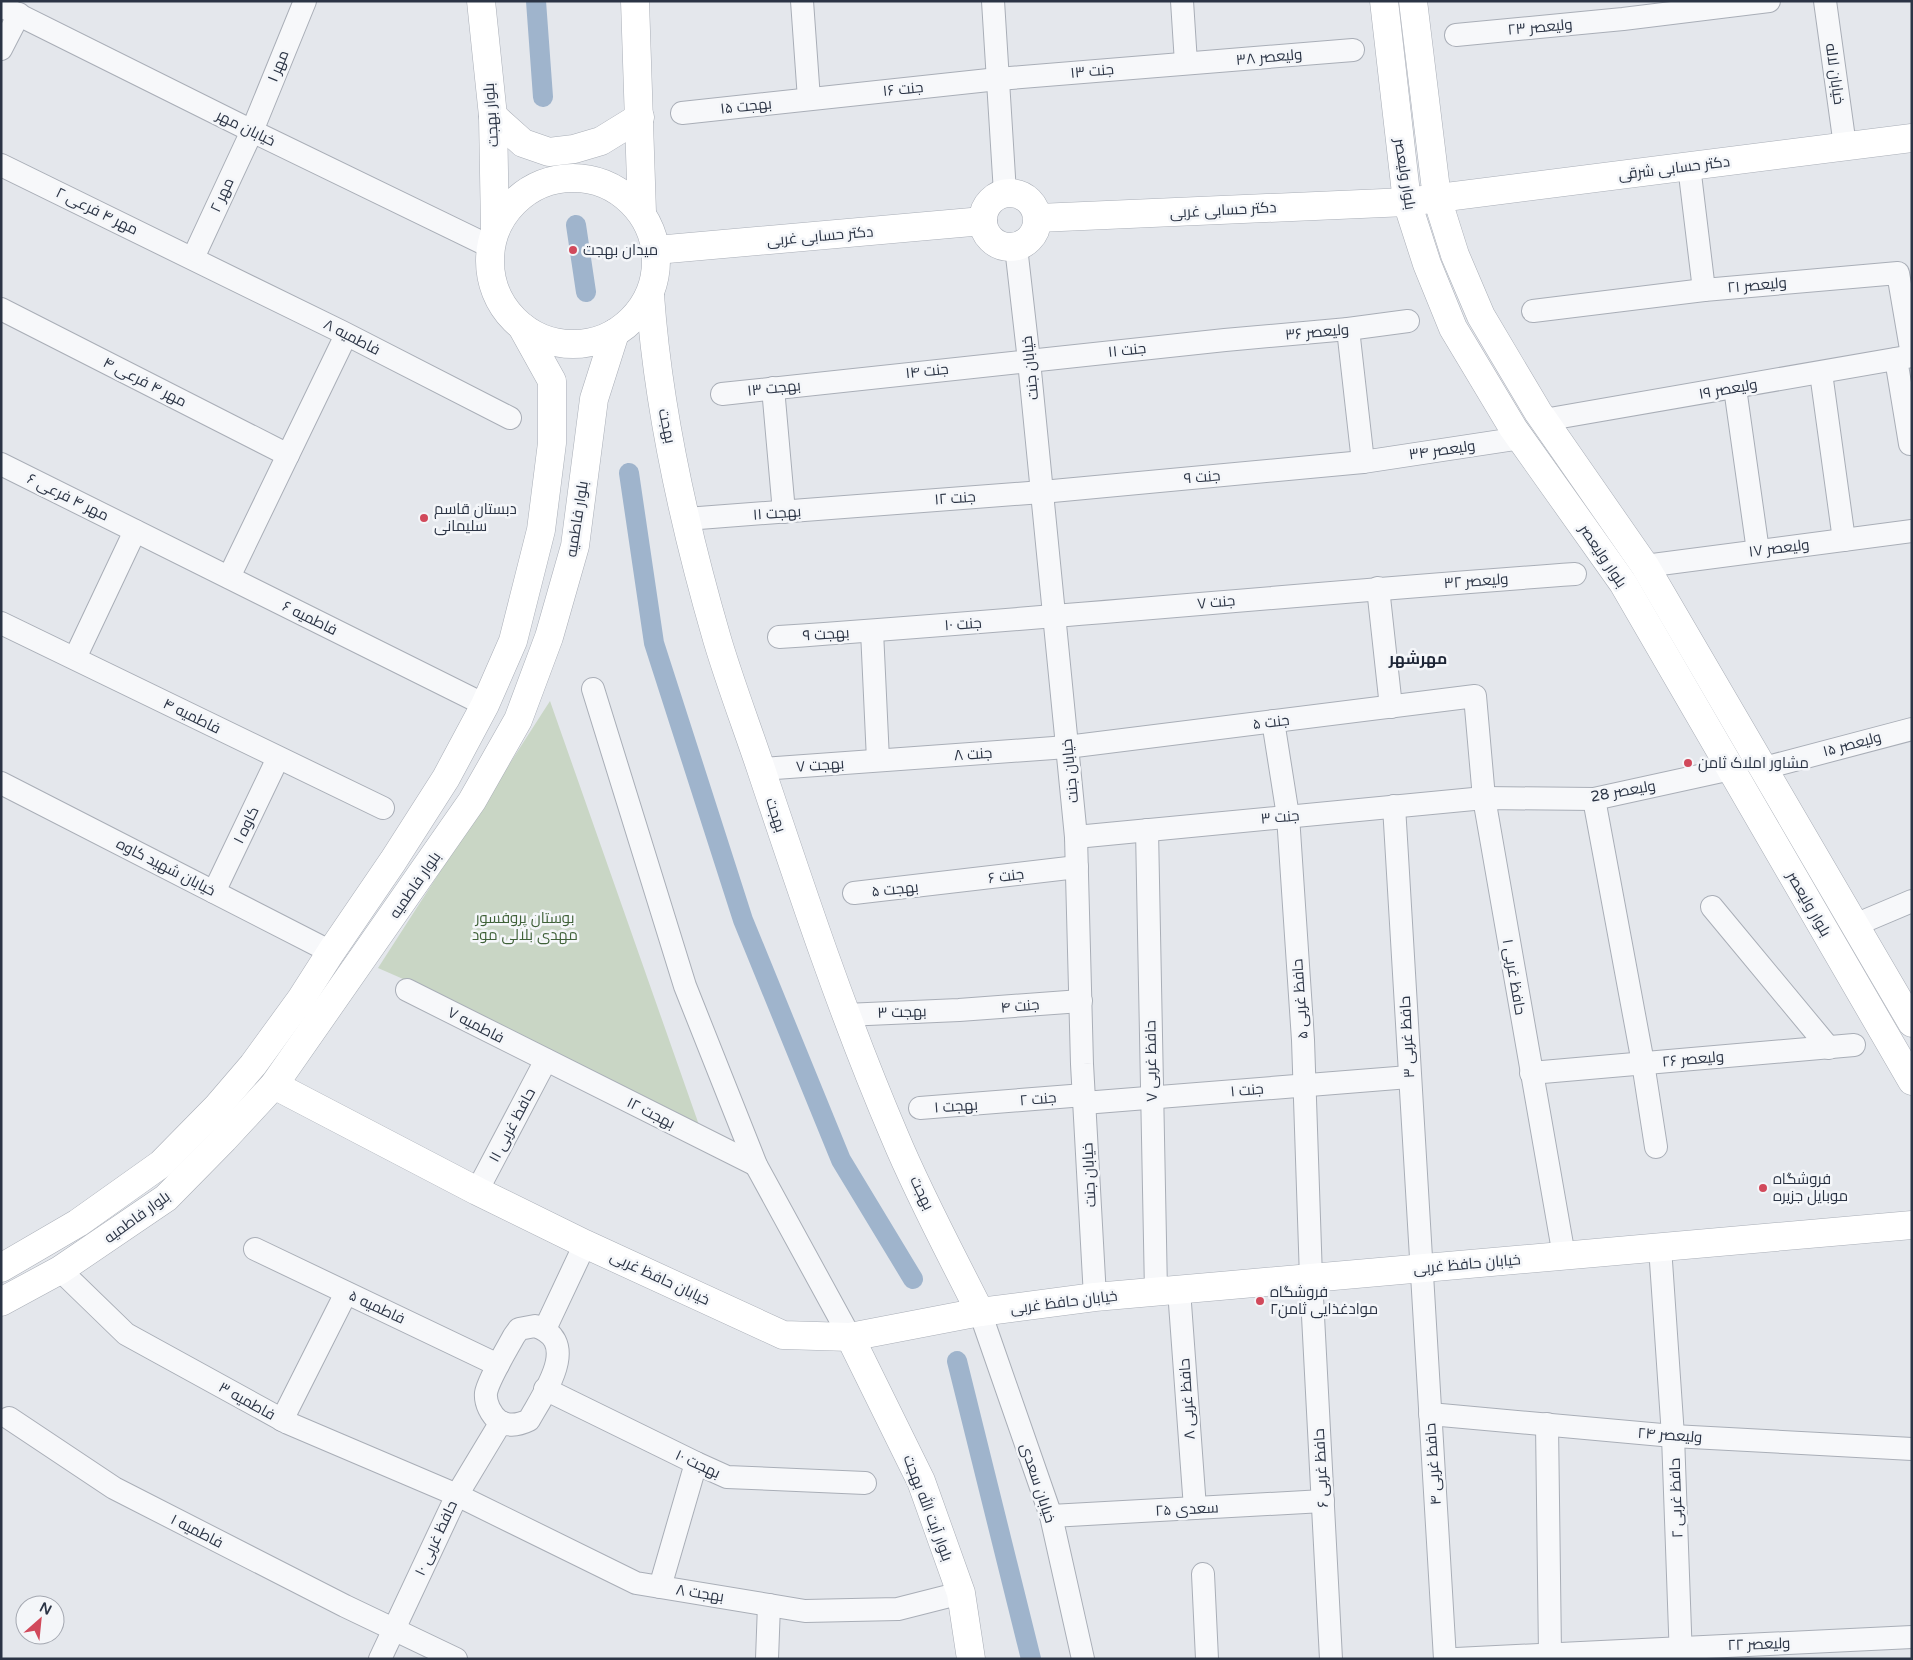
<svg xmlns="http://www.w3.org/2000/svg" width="1913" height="1660" font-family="'Varela Round',Cairo,sans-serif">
	<rect width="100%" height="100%" fill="#e4e7ec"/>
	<path fill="#c9d6c5" d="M550,701L699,1125L442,996L378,968Z"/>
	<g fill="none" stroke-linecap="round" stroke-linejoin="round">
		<g stroke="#9fb4cc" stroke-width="20">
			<path d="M536,1L543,97"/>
			<path d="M576,225L586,292"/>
			<path d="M629,473L654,643L743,920L841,1160L913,1279"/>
			<path d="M957,1361L1031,1659"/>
		</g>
		<g stroke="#a9aeb7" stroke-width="24">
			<g id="street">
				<path d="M802,1L809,99"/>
				<path d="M993,1L1005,193"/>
				<path d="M1182,1L1186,63"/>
				<path d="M1825,1L1845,146"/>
				<path d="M1,6L252,131L491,247"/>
				<path d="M1456,35L1623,19L1769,1"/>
				<path d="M1,49L19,14"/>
				<path d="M682,113L998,79L1353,50"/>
				<path d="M1,165L342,332L510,418"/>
				<path d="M1689,166L1704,290"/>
				<path d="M1016,247L1029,361L1076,837L1082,1064L1095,1297"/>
				<path d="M193,258L252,131L305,1"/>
				<path d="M1,309L288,455"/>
				<path d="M1533,311L1704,290L1898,273L1912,355"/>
				<path d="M1348,329L1363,462"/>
				<path d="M1896,359L1910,444"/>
				<path d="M1821,373L1844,540"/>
				<path d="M773,388L784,512"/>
				<path d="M1735,388L1758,551"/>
				<path d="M722,394L1225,340L1348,329L1408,321"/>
				<path d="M1544,420L1912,356"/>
				<path d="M1,464L485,705"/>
				<path d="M686,519L1042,492L1363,462L1521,438"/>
				<path d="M1645,566L1912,531"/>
				<path d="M229,577L346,335"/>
				<path d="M1378,588L1391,707"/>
				<path d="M1,623L383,808"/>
				<path d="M872,631L878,760"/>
				<path d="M779,637C1045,619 1309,593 1575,574"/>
				<path d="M75,658L135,531"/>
				<path d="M593,689L685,986L756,1165L850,1337"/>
				<path d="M1273,721L1288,816L1303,1040L1311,1278L1331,1659"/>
				<path d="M1764,768L1912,729"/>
				<path d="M761,769L1067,747L1475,696L1484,798L1564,1256"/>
				<path d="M1,783L331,952"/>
				<path d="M1594,799L1643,1063L1656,1147"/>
				<path d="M1394,806L1445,1659"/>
				<path d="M1147,830L1156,1292"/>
				<path d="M1076,837L1484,798L1594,799L1731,769"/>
				<path d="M214,892L278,758"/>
				<path d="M854,893L1077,867"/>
				<path d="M1712,907L1829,1048"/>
				<path d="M1855,925L1912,901"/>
				<path d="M407,990L756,1165"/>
				<path d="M845,1015L959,1010L1081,1001"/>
				<path d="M1531,1073L1854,1045"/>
				<path d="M1084,1103L1409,1077"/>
				<path d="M920,1108L1084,1095"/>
				<path d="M477,1191L546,1060"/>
				<path d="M1660,1247L1673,1436L1681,1659"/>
				<path d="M255,1249L498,1365"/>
				<path d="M60,1270L126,1334L288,1423L457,1495L636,1583L805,1611L898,1609L961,1593"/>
				<path d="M1179,1290L1195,1508"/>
				<path d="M980,1312L1051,1516L1083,1659"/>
				<path d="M535,1326C582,1341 544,1393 529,1420C519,1425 509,1427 499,1421C491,1415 485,1403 486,1393C488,1380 507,1349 514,1336L519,1329Z"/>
				<path d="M545,1329L585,1244"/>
				<path d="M545,1389L696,1463L727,1477L865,1483"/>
				<path d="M1430,1414L1673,1436L1912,1449"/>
				<path d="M9,1418L114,1488L345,1606L456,1659"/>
				<path d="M282,1420L346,1293"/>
				<path d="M1547,1424L1550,1654"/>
				<path d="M1051,1516L1323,1501"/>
				<path d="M1203,1574L1207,1659"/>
				<path d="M660,1587L696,1463"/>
				<path d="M380,1659L457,1495L501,1422"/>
				<path d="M767,1659L769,1605"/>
				<path d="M1456,1659L1912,1637"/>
			</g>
		</g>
		<g stroke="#a9aeb7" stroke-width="29">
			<g id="secondary">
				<path d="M481,1L493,116L495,229"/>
				<path d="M635,1L642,213"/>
				<path d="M1384,1L1407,202L1427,264L1453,328L1513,428L1623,583L1912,1081"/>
				<path d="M1413,1L1437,198L1455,255L1481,316L1538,412L1645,566L1912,1023"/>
				<path d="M493,116L523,143L549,152L574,149L601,141L640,117"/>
				<circle cx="573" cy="261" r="83"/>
				<circle cx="1010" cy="220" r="27"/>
				<path d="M1038,218L1407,202L1912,138"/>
				<path d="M656,250L983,221"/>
				<path d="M650,295C658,408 685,529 717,639C730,683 747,727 762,772C803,895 844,1018 895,1137C920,1197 951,1254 980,1312"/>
				<path d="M274,1085L477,1191L585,1244L783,1335L850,1337L980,1312L1095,1297L1912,1225"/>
				<path d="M1,1268L78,1223L161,1164L217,1107L253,1065L301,999L331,952L393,861L446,778L485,705L513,641L541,530L552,443V381L522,327"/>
				<path d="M1,1302L60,1270L166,1198L224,1139L274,1085L472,801L518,720L549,637L575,546L594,399L615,333"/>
				<path d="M850,1337L921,1481L961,1593L971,1659"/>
			</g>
		</g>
		<use href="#street" stroke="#f7f8fa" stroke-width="22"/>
		<use href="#secondary" stroke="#fff" stroke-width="28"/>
	</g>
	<g fill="#d1495b" stroke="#f4f6f9" stroke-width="2">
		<circle cx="573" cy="250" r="5"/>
		<circle cx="424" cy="518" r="5"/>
		<circle cx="1688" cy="763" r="5"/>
		<circle cx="1763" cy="1188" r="5"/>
		<circle cx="1260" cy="1301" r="5"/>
	</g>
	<g text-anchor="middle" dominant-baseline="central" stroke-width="5" stroke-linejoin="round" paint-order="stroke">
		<g font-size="15" fill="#2b3445" stroke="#f4f6f9">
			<text transform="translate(1540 27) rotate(-5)">ولیعصر ۲۳</text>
			<text transform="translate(1269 57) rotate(-5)">ولیعصر ۳۸</text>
			<text transform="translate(278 66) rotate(-68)">مهر ۱</text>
			<text transform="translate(1092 71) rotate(-5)">جنت ۱۳</text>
			<text transform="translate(1835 74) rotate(82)">خیابان لاله</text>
			<text transform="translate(903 89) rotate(-6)">جنت ۱۶</text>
			<text transform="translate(746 106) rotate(-6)">بهجت ۱۵</text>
			<text transform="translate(491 115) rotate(-94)">بلوار بهجت</text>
			<text transform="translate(246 128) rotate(26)">خیابان مهر</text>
			<text transform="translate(1674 168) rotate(-7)">دکتر حسابی شرقی</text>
			<text transform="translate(1405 174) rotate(81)">بلوار ولیعصر</text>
			<text transform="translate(222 195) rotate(-65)">مهر ۲</text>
			<text transform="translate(1223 210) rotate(-3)">دکتر حسابی غربی</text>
			<text transform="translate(97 211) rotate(26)">مهر ۴ فرعی ۲</text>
			<text transform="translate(820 236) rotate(-5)">دکتر حسابی غربی</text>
			<text transform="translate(1757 285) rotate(-5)">ولیعصر ۲۱</text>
			<text transform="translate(1317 332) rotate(-5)">ولیعصر ۳۶</text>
			<text transform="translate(352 337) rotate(27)">فاطمیه ۸</text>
			<text transform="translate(1127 350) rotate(-6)">جنت ۱۱</text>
			<text transform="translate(1030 368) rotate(-96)">خیابان جنت</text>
			<text transform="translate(927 371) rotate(-6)">جنت ۱۴</text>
			<text transform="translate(145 382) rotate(27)">مهر ۴ فرعی ۴</text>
			<text transform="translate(774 388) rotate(-6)">بهجت ۱۳</text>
			<text transform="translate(1728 389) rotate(-10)">ولیعصر ۱۹</text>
			<text transform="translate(667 426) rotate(78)">بهجت</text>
			<text transform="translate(1442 450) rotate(-8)">ولیعصر ۳۴</text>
			<text transform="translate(1202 477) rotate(-5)">جنت ۹</text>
			<text transform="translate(68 497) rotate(26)">مهر ۴ فرعی ۶</text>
			<text transform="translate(955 498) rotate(-4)">جنت ۱۲</text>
			<text transform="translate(777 513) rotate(-4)">بهجت ۱۱</text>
			<text transform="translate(577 519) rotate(-81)">بلوار فاطمیه</text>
			<text transform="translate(1779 548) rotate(-7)">ولیعصر ۱۷</text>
			<text transform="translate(1603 556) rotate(56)">بلوار ولیعصر</text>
			<text transform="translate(1476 581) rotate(-4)">ولیعصر ۳۲</text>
			<text transform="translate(1216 602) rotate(-5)">جنت ۷</text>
			<text transform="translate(310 618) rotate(26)">فاطمیه ۶</text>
			<text transform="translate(963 624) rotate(-4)">جنت ۱۰</text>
			<text transform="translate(826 634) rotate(-4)">بهجت ۹</text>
			<text transform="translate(192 716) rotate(26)">فاطمیه ۴</text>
			<text transform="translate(1271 722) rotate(-7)">جنت ۵</text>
			<text transform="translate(1852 744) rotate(-15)">ولیعصر ۱۵</text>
			<text transform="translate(973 754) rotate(-4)">جنت ۸</text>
			<text transform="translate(820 765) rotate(-4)">بهجت ۷</text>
			<text transform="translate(1070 771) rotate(-96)">خیابان جنت</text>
			<text transform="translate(1623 791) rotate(-10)">ولیعصر 28</text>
			<text transform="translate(776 815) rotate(72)">بهجت</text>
			<text transform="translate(1280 817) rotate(-5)">جنت ۳</text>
			<text transform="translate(246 825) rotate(-64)">کاوه ۱</text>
			<text transform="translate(166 867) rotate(27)">خیابان شهید کاوه</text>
			<text transform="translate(1006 876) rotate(-7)">جنت ۶</text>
			<text transform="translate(415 885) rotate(-55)">بلوار فاطمیه</text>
			<text transform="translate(895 889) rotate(-6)">بهجت ۵</text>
			<text transform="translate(1809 904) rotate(60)">بلوار ولیعصر</text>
			<text transform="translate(1514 977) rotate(80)">حافظ غربی ۱</text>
			<text transform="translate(1300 999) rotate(-94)">حافظ غربی ۵</text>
			<text transform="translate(1020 1006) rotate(-5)">جنت ۴</text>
			<text transform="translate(902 1012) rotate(-2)">بهجت ۳</text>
			<text transform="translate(476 1025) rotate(27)">فاطمیه ۷</text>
			<text transform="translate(1407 1037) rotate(-93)">حافظ غربی ۳</text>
			<text transform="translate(1693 1059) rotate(-5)">ولیعصر ۲۶</text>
			<text transform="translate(1151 1061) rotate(-91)">حافظ غربی ۷</text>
			<text transform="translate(1247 1090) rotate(-5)">جنت ۱</text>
			<text transform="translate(1038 1099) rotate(-5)">جنت ۲</text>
			<text transform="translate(956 1106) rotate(-4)">بهجت ۱</text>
			<text transform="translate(651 1113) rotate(27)">بهجت ۱۲</text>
			<text transform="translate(512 1125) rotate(-62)">حافظ غربی ۱۱</text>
			<text transform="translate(1089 1175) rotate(-93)">خیابان جنت</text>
			<text transform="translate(922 1193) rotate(64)">بهجت</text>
			<text transform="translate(137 1217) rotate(-36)">بلوار فاطمیه</text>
			<text transform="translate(1467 1264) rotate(-5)">خیابان حافظ غربی</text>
			<text transform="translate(660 1278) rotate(25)">خیابان حافظ غربی</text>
			<text transform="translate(1064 1302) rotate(-7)">خیابان حافظ غربی</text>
			<text transform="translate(377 1307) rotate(25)">فاطمیه ۵</text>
			<text transform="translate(1187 1399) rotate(-94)">حافظ غربی ۸</text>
			<text transform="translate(247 1401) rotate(29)">فاطمیه ۳</text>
			<text transform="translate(1670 1435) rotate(4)">ولیعصر ۲۴</text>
			<text transform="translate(698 1464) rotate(25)">بهجت ۱۰</text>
			<text transform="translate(1433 1464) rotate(-94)">حافظ غربی ۴</text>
			<text transform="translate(1321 1468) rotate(-93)">حافظ غربی ۶</text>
			<text transform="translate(1038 1483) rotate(72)">خیابان سعدی</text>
			<text transform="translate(1676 1498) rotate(-92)">حافظ غربی ۲</text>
			<text transform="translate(928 1508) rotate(69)">بلوار آیت الله بهجت</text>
			<text transform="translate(1187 1509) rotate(-3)">سعدی ۲۵</text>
			<text transform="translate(197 1531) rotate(27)">فاطمیه ۱</text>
			<text transform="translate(436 1538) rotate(-65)">حافظ غربی ۱۰</text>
			<text transform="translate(700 1593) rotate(9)">بهجت ۸</text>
			<text transform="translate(1759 1644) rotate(-2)">ولیعصر ۲۲</text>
		</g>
		<g font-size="15" fill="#2b3445" stroke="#f4f6f9" text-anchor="start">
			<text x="583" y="250">میدان بهجت</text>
			<text x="434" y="509">دبستان قاسم<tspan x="434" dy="17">سلیمانی</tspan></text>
			<text x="1698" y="763">مشاور املاک ثامن</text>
			<text x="1773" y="1179">فروشگاه<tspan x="1773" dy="17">موبایل جزیره</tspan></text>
			<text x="1270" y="1292">فروشگاه<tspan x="1270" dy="17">موادغذایی ثامن۲</tspan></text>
		</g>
		<g font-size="15" fill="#3f6138" stroke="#f4f6f9">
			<text x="525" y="918">بوستان پروفسور<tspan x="525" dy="17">مهدی بلالی مود</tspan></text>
		</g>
		<g font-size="16" font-weight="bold" fill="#1d2536" stroke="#f4f6f9">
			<text x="1418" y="659">مهرشهر</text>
		</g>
	</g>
	<rect width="1913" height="1660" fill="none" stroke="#2b3445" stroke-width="5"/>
	<g transform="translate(40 1620) rotate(27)"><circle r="24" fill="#f4f6f9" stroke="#a4a8b1"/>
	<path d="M0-4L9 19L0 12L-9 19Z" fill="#d1495b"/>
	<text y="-8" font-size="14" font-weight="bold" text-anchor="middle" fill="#2b3445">N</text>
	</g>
</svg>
